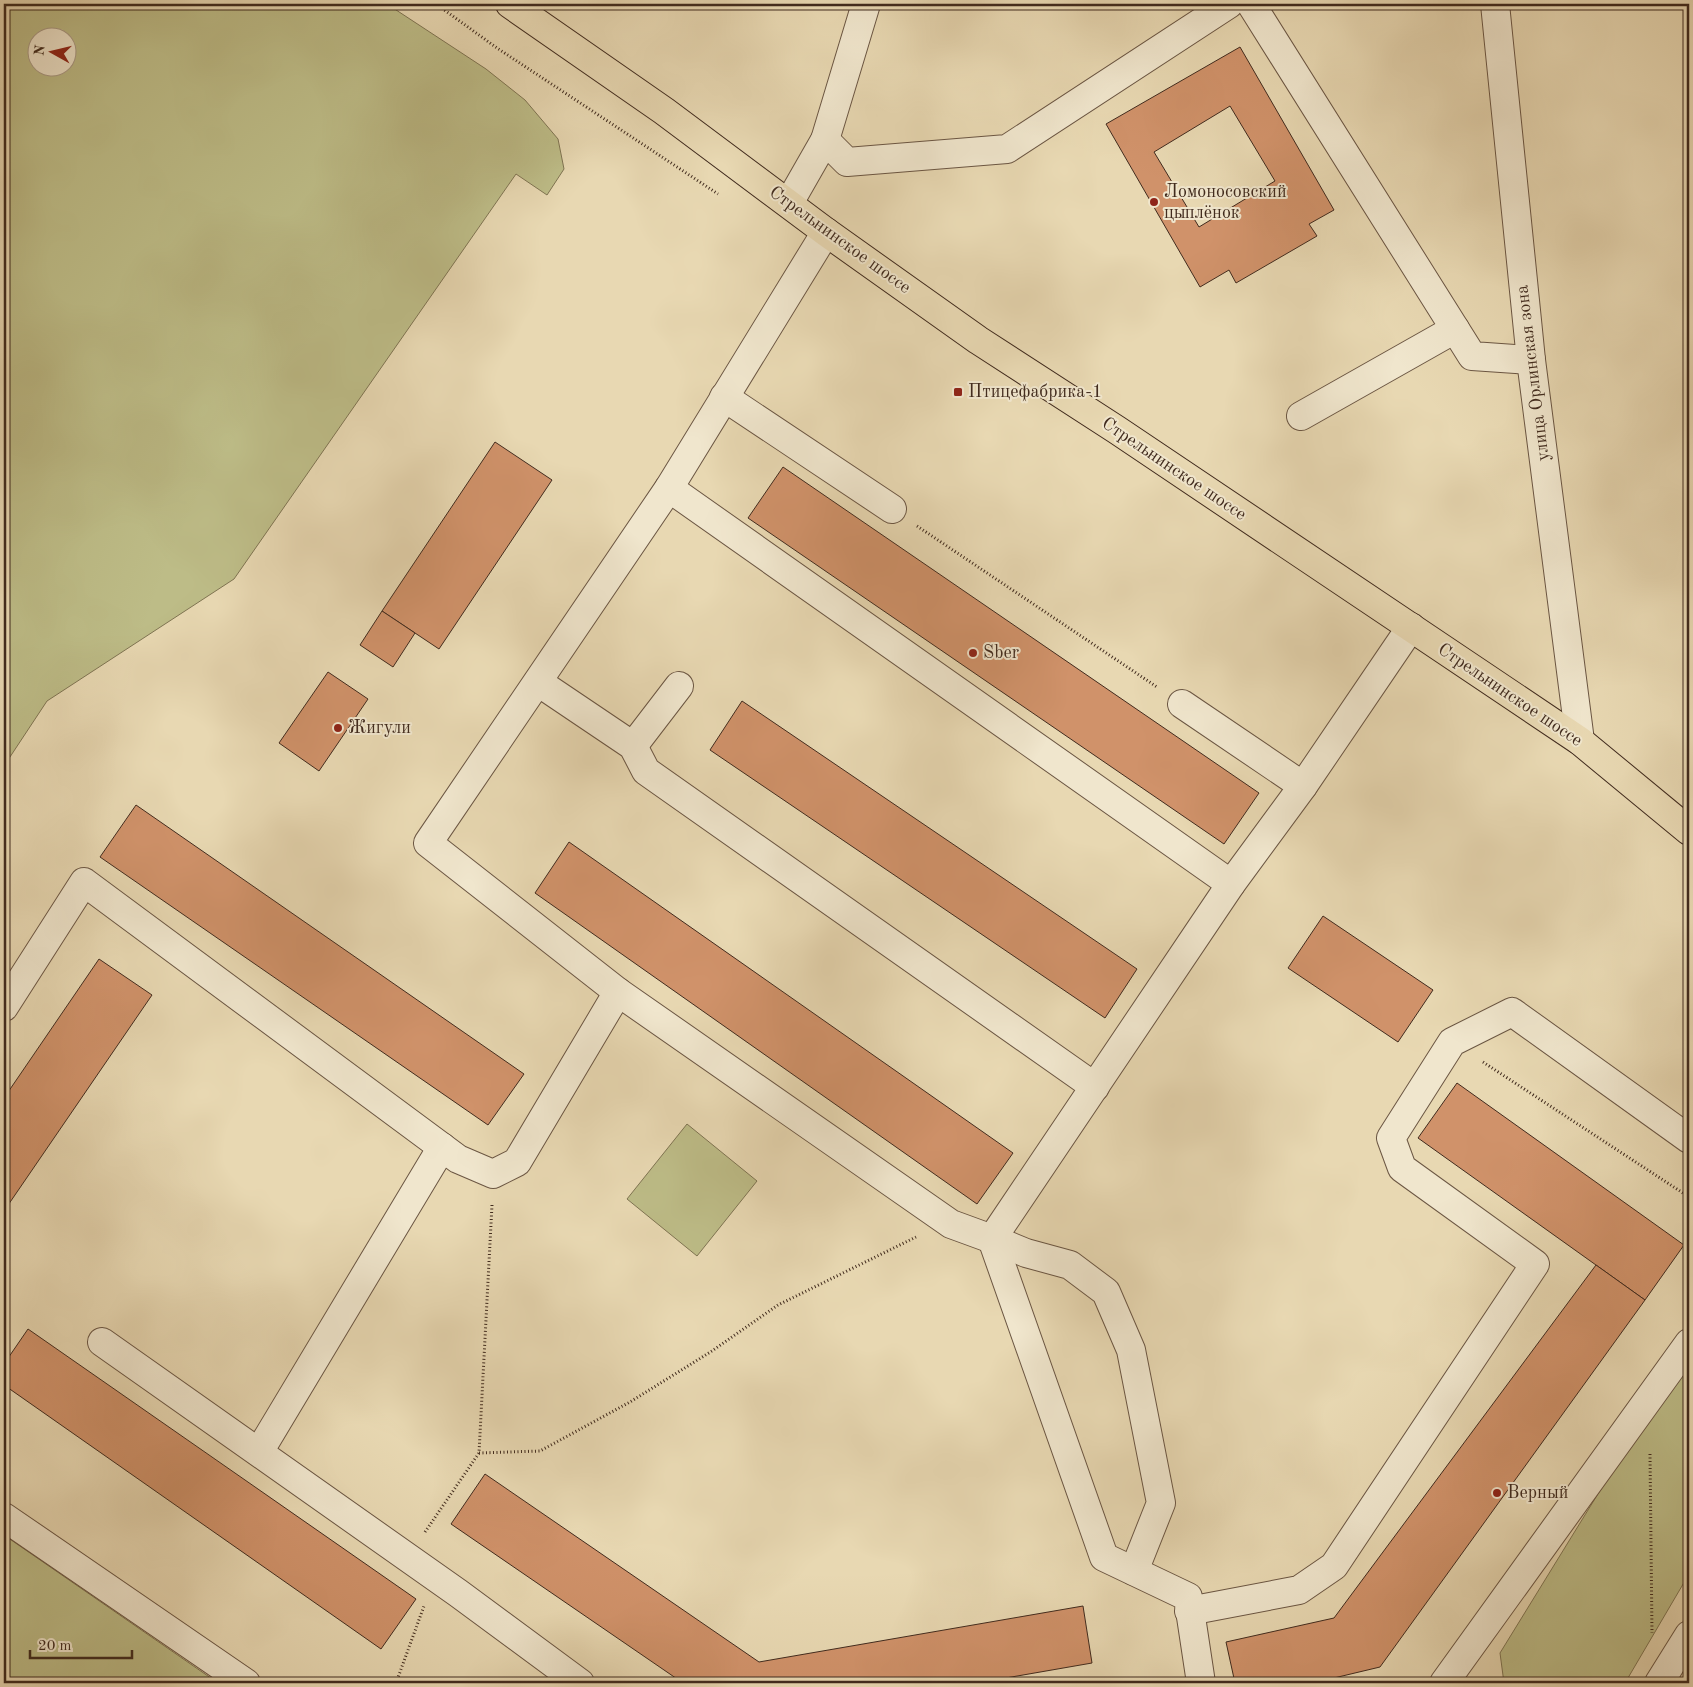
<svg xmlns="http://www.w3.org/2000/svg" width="1693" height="1687" font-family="'Old Standard TT',serif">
	<rect width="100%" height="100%" fill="#e8d8b2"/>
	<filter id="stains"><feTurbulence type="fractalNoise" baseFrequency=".004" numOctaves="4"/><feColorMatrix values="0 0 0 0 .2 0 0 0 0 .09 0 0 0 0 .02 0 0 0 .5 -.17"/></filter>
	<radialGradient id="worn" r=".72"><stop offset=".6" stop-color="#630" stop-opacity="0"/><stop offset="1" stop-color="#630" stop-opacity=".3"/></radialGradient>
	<g fill="#bdbc87" stroke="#7f7452" fill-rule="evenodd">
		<path d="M4,4H387L486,69L525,100L558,139L564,169L547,195L516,174L234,579L47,701L4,766ZM38,38H68V68H38Z"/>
		<path d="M687,1124L757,1181L697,1256L627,1199Z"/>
		<path d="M1689,1346V1574L1625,1683H1504L1500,1653Z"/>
		<path d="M4,1535L218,1683H4Z"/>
	</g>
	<g fill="#d0926a" stroke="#412b1e" fill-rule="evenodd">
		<path d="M1240,47L1334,210L1309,224L1317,236L1236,283L1229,270L1200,287L1106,124ZM1230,106L1275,181L1199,227L1154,152Z"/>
		<path d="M495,442L552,480L439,649L382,611Z"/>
		<path d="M783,467L1259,793L1224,844L748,518Z"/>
		<path d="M382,611L415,633L393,667L360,645Z"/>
		<path d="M328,672L368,699L319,771L279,743Z"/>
		<path d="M742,701L1137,969L1105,1018L710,750Z"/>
		<path d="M136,805L524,1074L488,1125L100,857Z"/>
		<path d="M569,842L1013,1153L977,1204L535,893Z"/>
		<path d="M1323,916L1433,990L1398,1042L1288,968Z"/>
		<path d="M99,959L152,995L4,1211V1098Z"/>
		<path d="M1457,1083L1684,1245L1645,1300L1418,1138Z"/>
		<path d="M1596,1265L1645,1300L1380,1667L1313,1683H1235L1226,1642L1334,1618Z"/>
		<path d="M28,1329L416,1599L381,1649L4,1385V1364Z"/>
		<path d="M485,1474L759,1662L1083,1606L1092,1663L977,1683H683L451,1524Z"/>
	</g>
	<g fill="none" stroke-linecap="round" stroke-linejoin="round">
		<g stroke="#6b5643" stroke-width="30">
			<g id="minor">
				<path d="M1251,4L1472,356L1531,360"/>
				<path d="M1495,4L1531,360L1580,741"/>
				<path d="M825,140L866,4"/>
				<path d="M789,203L825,140L847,162L1007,149L1229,4"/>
				<path d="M826,232L669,488L428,843L618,992L951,1224L992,1239L1026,1253L1070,1265L1106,1292L1131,1350L1161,1503L1134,1571"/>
				<path d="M724,397L892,509"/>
				<path d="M1301,416L1455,329"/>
				<path d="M669,488L1231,884"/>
				<path d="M538,682L633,746L646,771L1095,1087"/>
				<path d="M1182,704L1303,786"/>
				<path d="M633,746L679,686"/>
				<path d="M4,1007L84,882L458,1159L493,1174L517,1162L618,992"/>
				<path d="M992,1239L1231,884L1303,786L1411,627"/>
				<path d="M992,1239L1104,1557L1188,1597L1201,1683"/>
				<path d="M102,1342L458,1593L580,1683"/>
				<path d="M259,1452L442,1147"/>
				<path d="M4,1517L246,1683"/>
				<path d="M1189,1611L1299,1590L1334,1566L1535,1264L1402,1168L1391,1138L1452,1042L1512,1012L1689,1139"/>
				<path d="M1444,1683L1689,1343"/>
				<path d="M1659,1683L1689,1635"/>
			</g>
		</g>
		<g stroke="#412b1e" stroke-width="30">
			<path id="major" d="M510,4L664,111L826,232L978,340L1117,430L1580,741L1689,831"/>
		</g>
		<g stroke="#412b1e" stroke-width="3" stroke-dasharray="1 2.5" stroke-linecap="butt">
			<path d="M436,4L497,48L718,194"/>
			<path d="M917,526L1157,687"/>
			<path d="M1483,1062L1689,1197"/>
			<path d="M479,1453L540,1451L630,1402L712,1351L778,1305L916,1237"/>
			<path d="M1650,1454L1652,1633"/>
			<path d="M425,1532L479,1453L492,1205"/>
			<path d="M396,1683L424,1606"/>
		</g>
		<use href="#minor" stroke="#f0e6cd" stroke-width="28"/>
		<use href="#major" stroke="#e8d8b2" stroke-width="28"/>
	</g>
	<g fill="#8f2418" stroke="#f0e6cd" stroke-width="2">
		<circle cx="1154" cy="202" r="5"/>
		<rect x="953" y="387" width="10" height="10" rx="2.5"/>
		<circle cx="973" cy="653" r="5"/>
		<circle cx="338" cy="728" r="5"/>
		<circle cx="1497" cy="1493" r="5"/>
	</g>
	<g text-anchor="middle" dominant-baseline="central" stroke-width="4" stroke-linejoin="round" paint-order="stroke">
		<g font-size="18" fill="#412b1e" stroke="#f0e6cd" text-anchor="start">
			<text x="1164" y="192">Ломоносовский<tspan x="1164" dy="21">цыплёнок</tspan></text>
			<text x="968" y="392">Птицефабрика-1</text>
			<text x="983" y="653">Sber</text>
			<text x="348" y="728">Жигули</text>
			<text x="1507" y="1493">Верный</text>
		</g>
		<g font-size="18" fill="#412b1e" stroke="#f0e6cd">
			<text transform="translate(840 240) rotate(36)">Стрельнинское шоссе</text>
			<text transform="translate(1533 373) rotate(-97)">улица Орлинская зона</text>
			<text transform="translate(1174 469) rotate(34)">Стрельнинское шоссе</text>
			<text transform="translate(1510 695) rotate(34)">Стрельнинское шоссе</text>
		</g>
	</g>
	<rect width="1693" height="1687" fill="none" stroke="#e8d8b2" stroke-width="20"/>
	<rect x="5" y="5" width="1683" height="1677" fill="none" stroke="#412b1e" stroke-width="2.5"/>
	<rect x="10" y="10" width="1673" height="1667" fill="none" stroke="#412b1e"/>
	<g transform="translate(52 52) rotate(278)"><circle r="24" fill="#f0e6cd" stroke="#aa9b87"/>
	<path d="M0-4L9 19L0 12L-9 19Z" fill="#8f2418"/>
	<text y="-8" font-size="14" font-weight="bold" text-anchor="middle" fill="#412b1e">N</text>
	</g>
	<path d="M30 1650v8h102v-8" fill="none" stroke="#412b1e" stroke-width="2.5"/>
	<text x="38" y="1650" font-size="15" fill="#412b1e" stroke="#f0e6cd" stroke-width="4" paint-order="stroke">20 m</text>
	<rect width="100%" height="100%" filter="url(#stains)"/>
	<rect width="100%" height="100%" fill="url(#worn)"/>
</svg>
